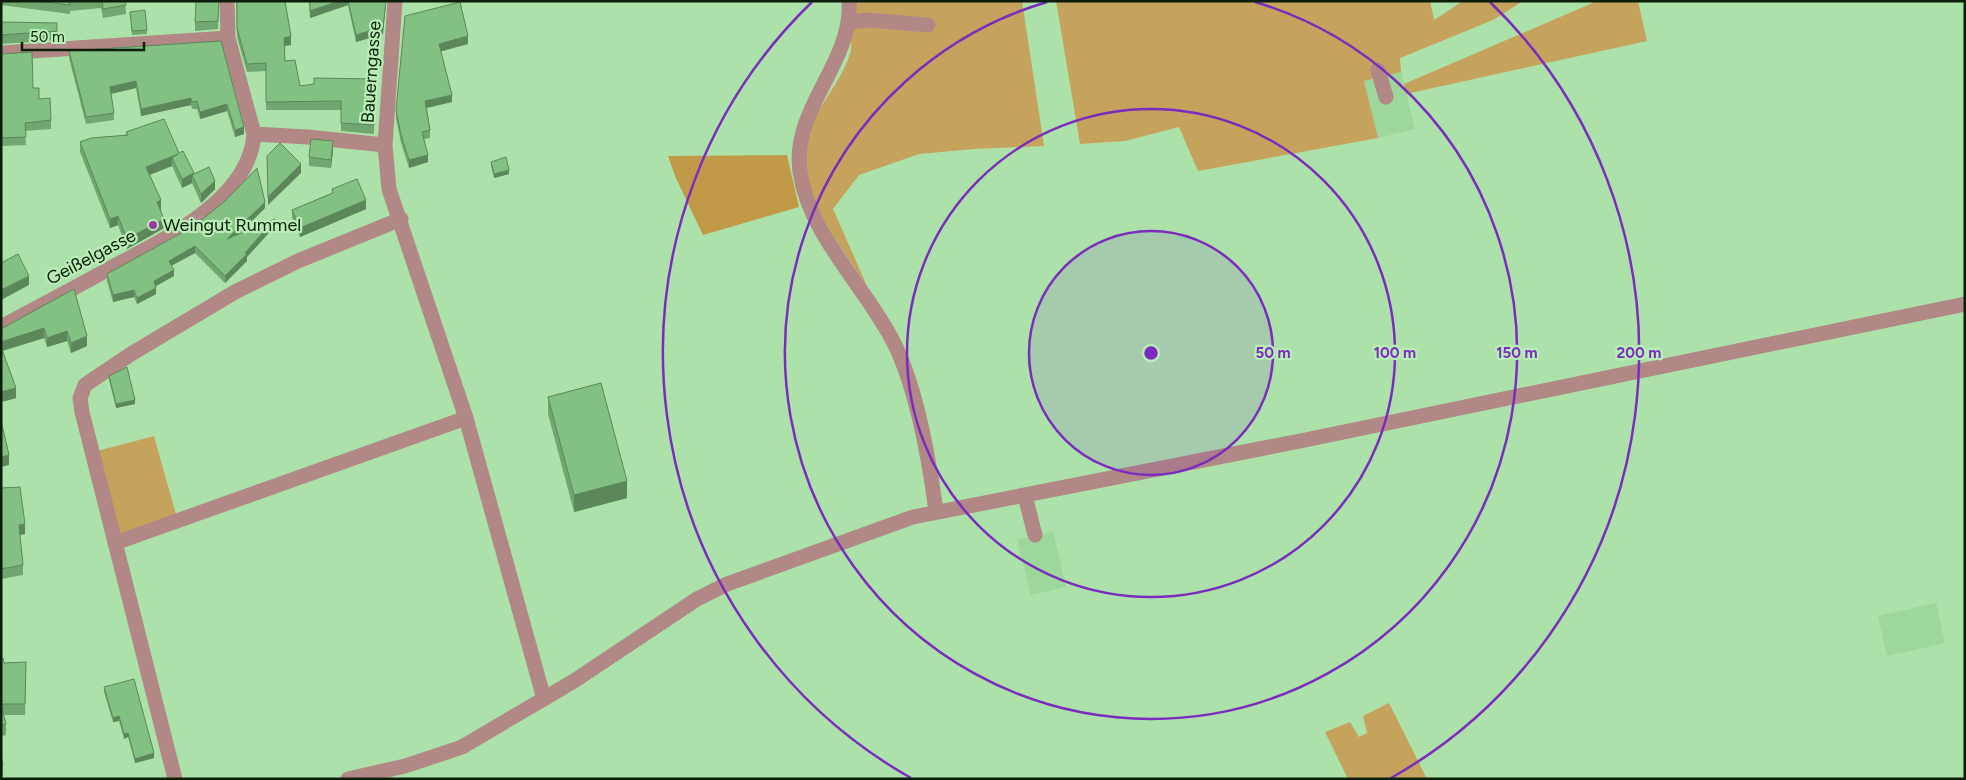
<svg xmlns="http://www.w3.org/2000/svg" width="1966" height="780" font-family="Figtree,sans-serif">
	<style>
		.built { fill: #9dd79b }
		.green { fill: #c5a35c }
		.forest { fill: #c19a47 }
		.lines { fill: none; stroke-linecap: round; stroke-linejoin: round }
		.minor { stroke: #b18885; stroke-width: 15 }
		.wall { fill: #70a66f }
		.shaded-wall { fill: #5b875a }
		.building { fill: #82c181; stroke: #5b875a }
		.ring { fill: none; stroke: #7b2cbf; stroke-width: 2.5 }
		.poi-dot { fill: #9939a2; stroke: #b9eeb7; stroke-width: 2 }
		.labels { text-anchor: middle; stroke-width: 4.5; stroke-linejoin: round; paint-order: stroke }
		.street-label { font-size: 18px; fill: #0a1e0a; stroke: #b9eeb7 }
		.poi-label { font-size: 18px; fill: #0a1e0a; stroke: #b9eeb7; text-anchor: start }
		.centre { fill: #7b2cbf; stroke: #b9eeb7; stroke-width: 2.5 }
		.ring-label { font-size: 15px; text-anchor: middle; font-weight: bold; fill: #7b2cbf; stroke: #b9eeb7; stroke-width: 4.5; stroke-linejoin: round; paint-order: stroke }
	</style>
	<rect width="100%" height="100%" fill="#ace1aa"/>
	<path class="built" d="M1401 72 1415 129 1378 138 1364 81Z
		M1053 531 1066 587 1031 595 1017 540Z
		M1936 603 1945 643 1887 656 1878 616Z"/>
	<path class="green" d="M849 1H1022L1044 146 974 149 919 154 859 175 833 209 867 286C840 245 789 183 809 131 819 104 841 82 850 54 853 46 849 13 849 1Z
		M1056 1H1430L1434 20 1463 1H1523L1493 20 1400 58 1401 72 1364 81 1378 138 1198 171 1179 127 1125 141 1080 144Z
		M1597 1H1638L1647 41 1406 94 1404 84Z
		M154 436 177 518 120 536 97 451Z
		M1389 703 1427 779H1348L1325 732 1350 722 1359 737 1367 733 1363 716Z"/>
	<path class="forest" d="M787 155 799 207 703 235 675 176 668 156Z"/>
	<g class="lines">
		<path class="minor" d="M395 1 385 145 389 189 466 418 544 699
			M849 1C853 64 791 108 800 172 809 235 866 287 894 343 917 389 929 459 936 511
			M849 22 868 20 928 25
			M1 53 228 38
			M1378 70 1386 97
			M254 134 308 137 385 145
			M1 327C36 308 71 290 105 271 158 242 249 203 254 134L228 38 227 1
			M1025 496 1035 535
			M115 543 466 418
			M175 779 82 412 80 398 85 385 131 354 235 292 298 261 401 219
			M348 779 405 766 462 747 574 681 697 599 727 584 913 517 1305 440 1965 304"/>
	</g>
	<path class="wall" d="M1 1H125L126 14 103 18 101 8 70 11V14L1 5Z
		M219 1 218 29 195 31V22Z
		M236 1 291 45 284 46 285 61 300 86 375 79 374 134 341 131V110H266V71L247 72 237 37Z
		M309 1H386L383 34 356 42 348 5 310 18Z
		M130 12 147 30V34L132 35Z
		M405 16 468 44 440 51 452 102 427 108 430 130V138L424 139 428 162 409 168 401 143 396 118Z
		M1 22 57 23V40L1 44Z
		M221 41 244 134 235 137 227 111 200 119 197 109H192L191 105 141 116 136 88 111 94 114 113V120L86 124 69 58V51Z
		M1 54 33 88 51 120V129L25 131 26 145 1 146Z
		M126 132 179 153 194 174 215 189 201 203 192 183 182 188 172 166 150 175 161 210H160L164 228 127 249 118 225 110 228 80 152V142L126 135Z
		M333 150 331 168 309 166V157Z
		M491 162 509 174 494 178 491 166Z
		M332 189 366 209 300 237 292 218V210L332 193Z
		M265 208 238 234 275 226 247 257V261L225 283 195 253 171 266 174 276 156 286V294L137 304 134 297 113 302 107 281V274Z
		M74 289 87 346 71 353 67 341 47 347 44 338 3 351 16 398 1 402V329Z
		M109 376 135 404 116 408 109 380Z
		M548 397 627 498 574 512 548 414Z
		M1 488 25 534 20 535 23 565V575L1 579Z
		M1 658 4 663 26 662 25 715H4L6 724V735L1 736Z
		M104 687 154 758 135 763 128 737 124 739 119 721 113 722 104 692Z
		M1 756 3 764V776H1Z"/>
	<path class="shaded-wall" d="M339 1H348V5L310 18V11Z
		M386 1 383 34 356 42V35Z
		M291 36V45L284 46V38Z
		M468 36V44L439 52V44Z
		M136 81V88L110 94V87Z
		M452 95V102L425 108V101Z
		M191 98V105L141 116V109Z
		M227 104V111L200 119V112Z
		M244 127V134L235 137V130Z
		M333 141V150L331 168V160Z
		M178 154 172 158V166L146 176V167Z
		M428 155V162L409 168V160Z
		M301 164V173L268 205V197Z
		M509 170V174L494 178V174Z
		M194 173V178L192 175V183L182 188V179Z
		M215 181V189L201 203V194Z
		M161 200V210L157 211V202Z
		M366 200V209L300 237V228Z
		M265 202V208L227 246V239Z
		M118 216V225L110 228V219Z
		M164 219V228L127 249V239Z
		M275 219V226L247 257V261L225 283V276L245 253Z
		M195 246V253L169 267V261Z
		M174 270V276L154 287V281Z
		M29 276V285L1 300V290Z
		M156 288V294L137 304V298Z
		M134 290V297L113 302V295Z
		M44 328V338L1 351V342Z
		M67 331V341L47 347V338Z
		M87 336V346L71 353V343Z
		M16 388V398L1 402V392Z
		M135 400V404L116 408V404Z
		M9 455V465L1 467V457Z
		M627 481V498L574 512V495Z
		M25 524V534L19 535V525Z
		M119 716V721L113 722V718Z
		M128 733V737L124 739V734Z
		M154 753V758L135 763V759Z"/>
	<path class="building" d="M38 1H80L69 2 70 5Z
		M102 1H125L126 5 103 9Z
		M196 1H219L218 21 195 22Z
		M237 1H285L291 36 284 38 285 61 295 60 300 86 314 84V78L375 79 374 125 341 123V101L266 102V63L247 64 237 28Z
		M310 1H339L310 11Z
		M348 1H386L383 27 356 35Z
		M460 2 468 36 439 44 452 95 425 101 430 130 422 132 428 155 409 160 401 135 396 110 405 16Z
		M145 10 147 30 132 31 130 12Z
		M1 22 57 23V31L1 35Z
		M221 41 244 127 235 130 227 104 200 112 197 101 192 102 191 98 141 109 136 81 110 87 114 113 86 117 69 51Z
		M32 52 33 88H39V99L50 98 51 120 25 123 26 137 1 138V54Z
		M164 119 179 153 183 151 194 173 182 179 172 158 178 154 146 167 161 200 157 202 164 219 127 239 118 216 110 219 80 142 91 138 128 135 126 132Z
		M311 139 333 141 331 160 309 157Z
		M280 143 301 164 268 197 267 156Z
		M506 157 509 170 494 174 491 162Z
		M209 167 215 181 201 194 192 175Z
		M257 168 265 202 227 239 275 219 245 253 247 254 225 276 195 246 169 261 174 270 154 281 156 288 137 298 134 290 113 295 107 274 194 226 225 201Z
		M357 179 366 200 300 228 292 210 333 193 332 189Z
		M18 254 29 276 1 290V263Z
		M74 289 87 336 71 343 67 331 47 338 44 328 1 342V329Z
		M1 347 16 388 1 392Z
		M127 367 135 400 116 404 109 376Z
		M601 383 627 481 574 495 548 397Z
		M1 421 9 455 1 457Z
		M20 487 25 524 19 525 23 565 1 569V488Z
		M1 658H3L4 663 26 662 25 704H1Z
		M134 679 154 753 135 759 128 733 124 734 119 716 113 718 104 687Z
		M1 705 6 724 1 725Z
		M1 756 3 764 1 765Z"/>
	<circle cx="1151" cy="353" r="122" fill="#7b2cbf" fill-opacity=".12"/>
	<g class="ring">
		<circle cx="1151" cy="353" r="122"/>
		<circle cx="1151" cy="353" r="244"/>
		<path d="M1255 2A366 366 0 1 1 1047 2"/>
		<path d="M911 778A488 488 0 0 1 812 2M1490 2A488 488 0 0 1 1391 778"/>
	</g>
	<circle class="poi-dot" cx="153" cy="225" r="5"/>
	<g class="labels">
		<g class="street-label">
			<text transform="translate(371 72) rotate(-86)" y="6">Bauerngasse</text>
			<text transform="translate(91 257) rotate(-28)" y="6">Geißelgasse</text>
		</g>
		<g class="poi-label">
			<text x="163" y="231">Weingut Rummel</text>
		</g>
	</g>
	<circle cx="1151" cy="353" r="8" class="centre"/>
	<g class="ring-label">
		<text x="1273" y="358">50 m</text>
		<text x="1395" y="358">100 m</text>
		<text x="1517" y="358">150 m</text>
		<text x="1639" y="358">200 m</text>
	</g>
	<rect width="1966" height="780" fill="none" stroke="#0a1e0a" stroke-width="5"/>
	<path d="M22 42v8h122v-8" fill="none" stroke="#0a1e0a" stroke-width="2.5"/>
	<text x="30" y="42" font-size="15" fill="#0a1e0a" stroke="#b9eeb7" stroke-width="4" paint-order="stroke">50 m</text>
</svg>
